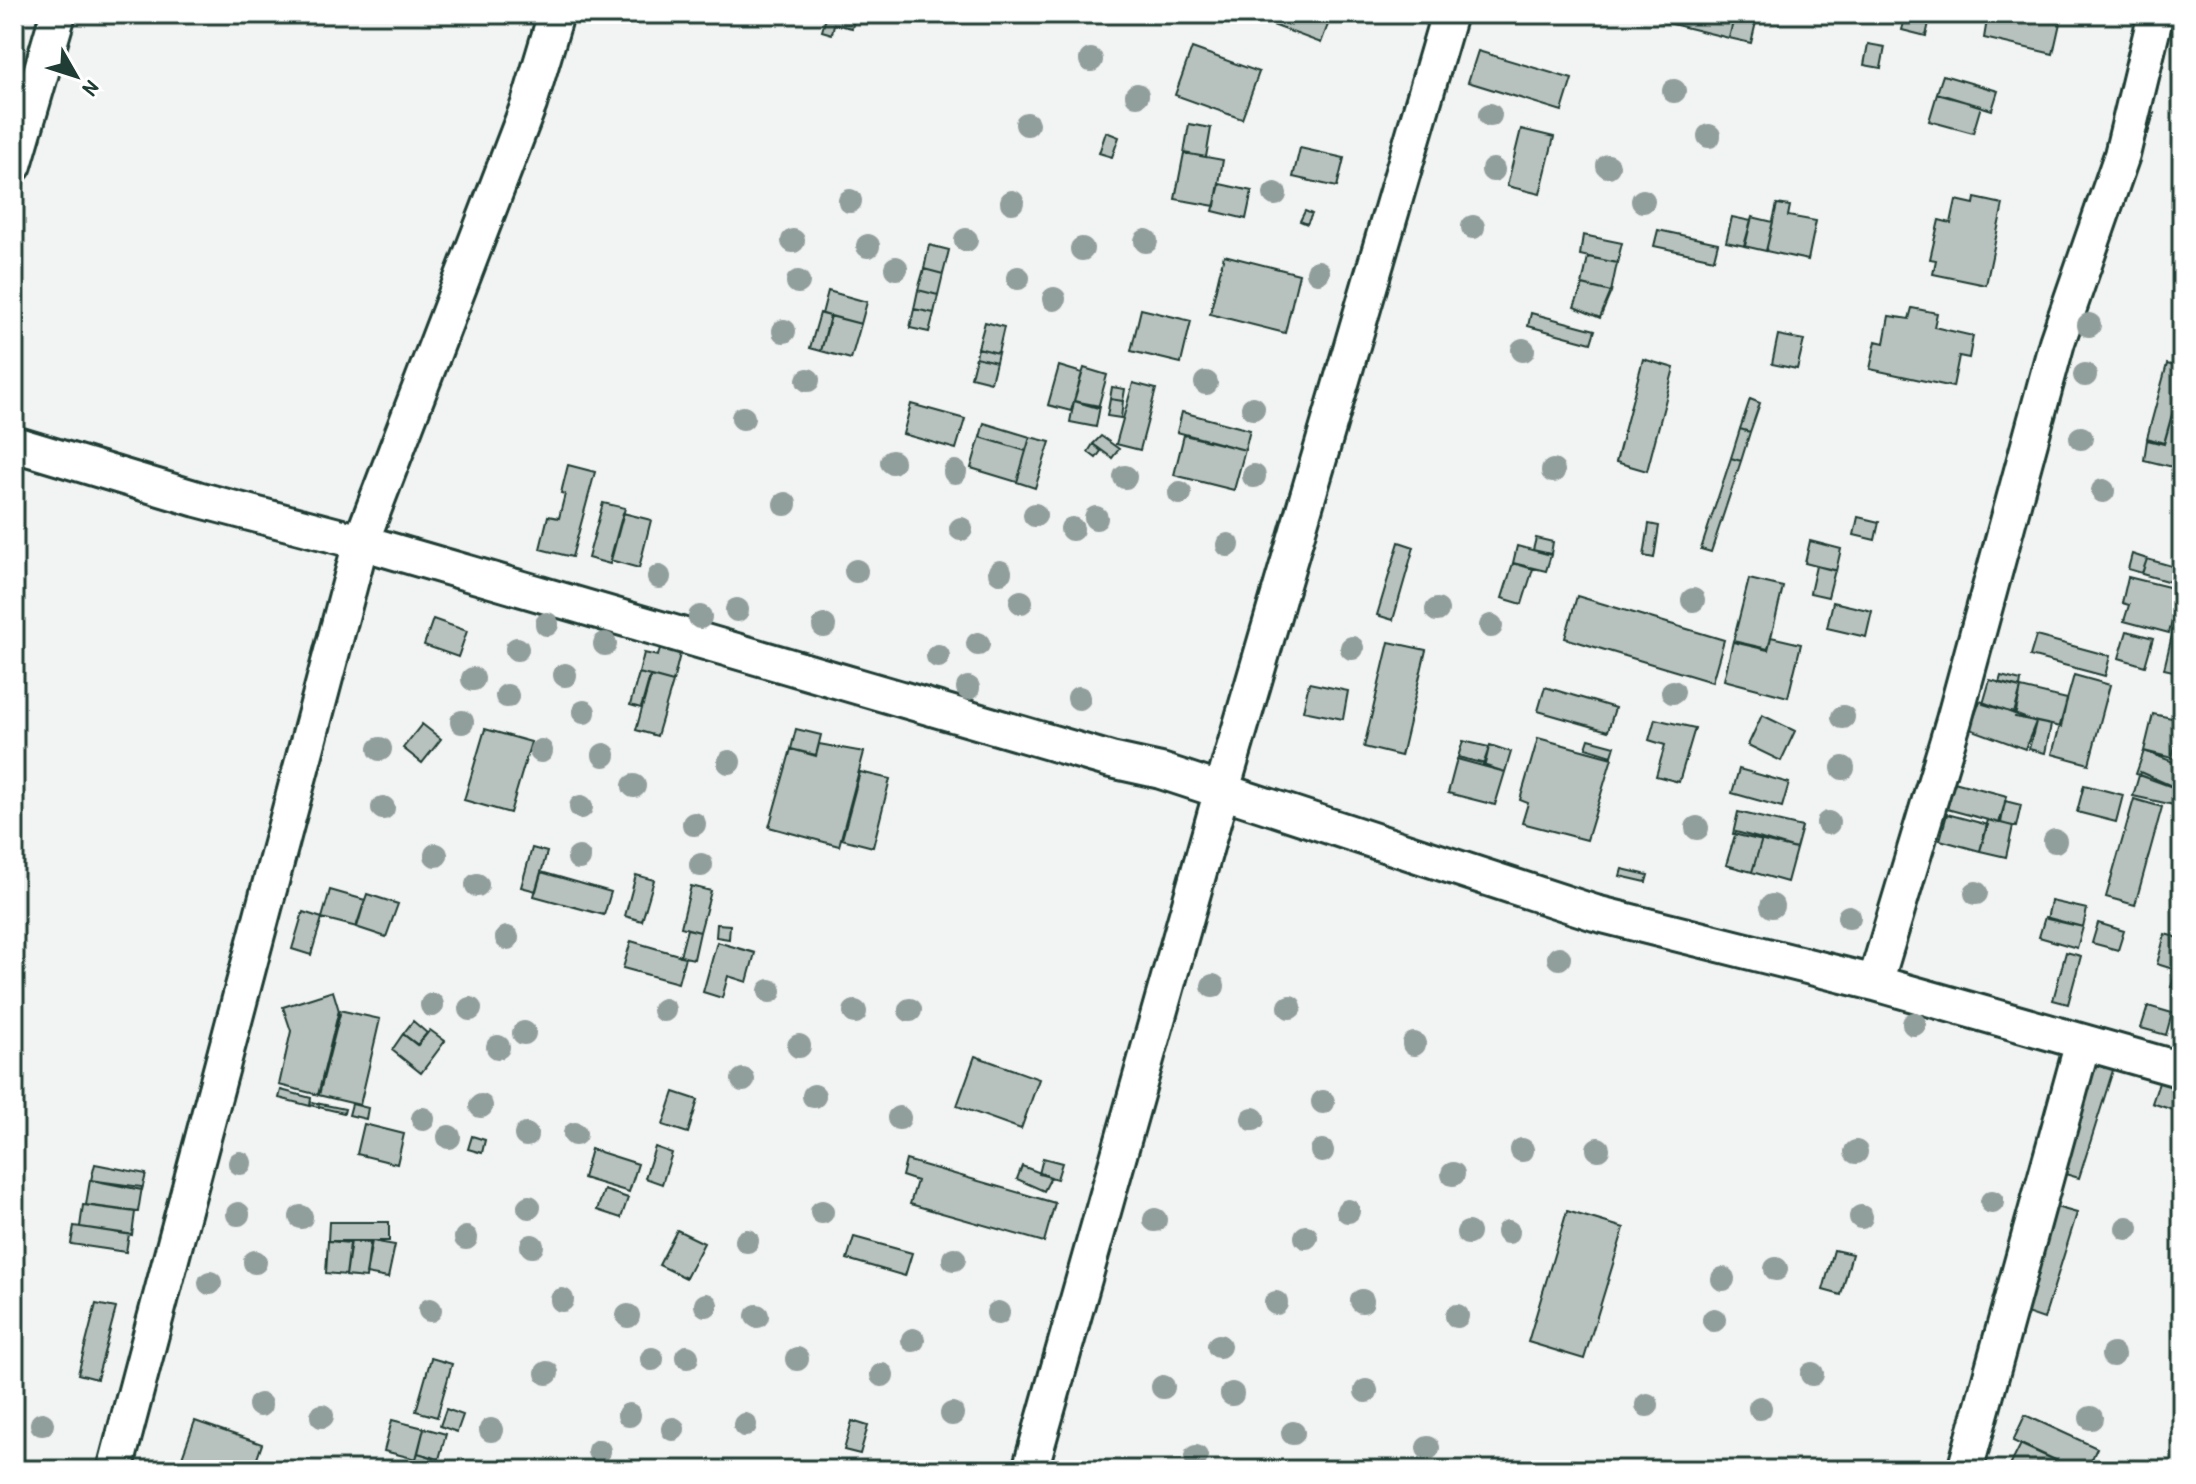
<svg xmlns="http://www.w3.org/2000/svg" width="2196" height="1484" font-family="'Patrick Hand',sans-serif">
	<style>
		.building { fill: #b7c1bd; stroke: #1f3d34; stroke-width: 2 }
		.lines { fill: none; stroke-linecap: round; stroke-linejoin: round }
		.street-casing { stroke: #1f3d34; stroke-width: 40 }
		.street { stroke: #fff; stroke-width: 34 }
		.tree { fill: #919f9c }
	</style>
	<rect width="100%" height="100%" fill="#f2f3f3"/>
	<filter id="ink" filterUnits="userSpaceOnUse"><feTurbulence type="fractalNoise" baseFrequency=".0125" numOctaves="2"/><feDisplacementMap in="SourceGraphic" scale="16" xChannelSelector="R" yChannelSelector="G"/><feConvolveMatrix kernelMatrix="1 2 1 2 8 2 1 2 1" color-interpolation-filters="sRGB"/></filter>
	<g filter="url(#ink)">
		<path class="building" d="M827 14H856L852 28 834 24 832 34 822 31Z
			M1274 14H1332L1321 43 1270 24Z
			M1662 14H1735L1729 38 1660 21Z
			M1735 14H1758L1751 43 1729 38Z
			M1906 14H1931L1926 36 1902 30Z
			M1988 14H2062L2053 54 1984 38Z
			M1868 44 1885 47 1881 68 1864 65Z
			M1192 48 1259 72 1242 119 1175 95Z
			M1478 51 1572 79 1562 111 1468 82Z
			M1943 75 1998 91 1992 110 1937 93Z
			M1937 94 1981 106 1973 133 1929 121Z
			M2140 109 2154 113 2148 134 2134 131Z
			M1189 124 1211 128 1206 157 1184 153Z
			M1521 129 1554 137 1540 194 1507 186Z
			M1106 132 1119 137 1112 157 1099 153Z
			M1300 148 1344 158 1337 187 1293 177Z
			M1184 153 1223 160 1215 206 1175 199Z
			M1220 184 1252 191 1246 219 1213 211Z
			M1975 198 2003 204 1986 285 1933 274 1936 260 1930 259 1939 220 1951 223 1956 200 1974 204Z
			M1777 204 1790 206 1788 216 1816 221 1808 260 1766 251Z
			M1305 211 1312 214 1307 224 1300 221Z
			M1732 217 1751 221 1745 246 1726 242Z
			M1752 217 1773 222 1766 251 1744 246Z
			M1658 230 1718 243 1714 259 1654 246Z
			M1583 235 1622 243 1617 263 1580 255Z
			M929 245 949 250 943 274 924 269Z
			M1224 255 1299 274 1285 333 1210 314Z
			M1588 257 1617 263 1611 292 1582 285Z
			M924 269 943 274 938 295 918 290Z
			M1583 285 1611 292 1600 318 1574 307Z
			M918 290 938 295 934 313 914 309Z
			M828 291 867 302 861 324 822 314Z
			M1912 308 1937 313 1934 327 1973 336 1969 358 1959 356 1953 387 1870 369 1876 341 1884 343 1889 316 1909 319Z
			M914 309 934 313 929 332 910 328Z
			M1141 309 1191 321 1181 363 1131 351Z
			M820 313 830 316 821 351 810 348Z
			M1531 313 1595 330 1591 343 1528 326Z
			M831 316 861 324 851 359 821 351Z
			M985 322 1004 327 998 353 978 348Z
			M1778 335 1804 340 1797 369 1772 364Z
			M978 348 998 353 996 362 976 357Z
			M976 357 996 362 991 382 971 377Z
			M1643 359 1674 368 1647 471 1616 462Z
			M2167 364 2182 368V390L2179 389 2164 443 2147 438Z
			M1059 366 1082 373 1071 411 1048 405Z
			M1084 368 1107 375 1098 408 1074 401Z
			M1133 383 1156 389 1140 450 1116 444Z
			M1112 387 1125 389 1123 401 1110 399Z
			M2179 390 2182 391 2181 469 2144 460 2147 440 2164 444Z
			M1110 399 1123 401 1121 418 1107 416Z
			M1750 399 1760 403 1750 432 1740 429Z
			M1074 401 1100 406 1096 427 1070 422Z
			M911 404 965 419 956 449 903 434Z
			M1182 412 1250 430 1245 450 1177 432Z
			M984 423 1030 437 1026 451 980 437Z
			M1740 429 1750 432 1741 461 1731 458Z
			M1184 435 1245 450 1234 490 1174 475Z
			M1101 436 1119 449 1112 458 1093 444Z
			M980 437 1026 451 1017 482 971 468Z
			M1030 437 1050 442 1035 488 1017 482Z
			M1093 444 1101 451 1096 458 1088 452Z
			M1731 458 1741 461 1711 552 1701 549Z
			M568 465 595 472 572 557 540 549 548 516 559 518 565 494 561 493Z
			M603 503 625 508 610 564 588 558Z
			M623 513 651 520 639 568 610 560Z
			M1858 517 1879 522 1875 540 1854 535Z
			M1649 524 1659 526 1654 558 1644 556Z
			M1536 538 1553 542 1551 554 1533 550Z
			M1810 541 1841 549 1836 571 1805 563Z
			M1399 542 1414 547 1393 620 1377 615Z
			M1517 546 1551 555 1546 571 1513 563Z
			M2132 554 2147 559 2142 573 2128 569Z
			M2147 559 2182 569 2181 585 2142 574Z
			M1513 563 1533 569 1522 604 1502 598Z
			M1816 566 1835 570 1828 597 1810 593Z
			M2128 577 2181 590 2169 633 2124 621 2129 605 2122 603Z
			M1749 579 1783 587 1768 650 1733 642Z
			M1577 596 1724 640 1712 682 1565 638Z
			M1833 602 1872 611 1866 637 1827 628Z
			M433 619 467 631 458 657 424 645Z
			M2174 627 2182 629V673L2164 669Z
			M2127 631 2153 638 2145 666 2119 658Z
			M2036 636 2110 656 2105 676 2030 656Z
			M1771 637 1801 644 1788 697 1724 680 1733 641 1768 649Z
			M1389 642 1426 650 1401 756 1364 747Z
			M660 648 680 654 673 682 639 673 644 653 658 656Z
			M639 673 650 676 641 708 630 705Z
			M2074 675 2110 685 2089 764 2052 754Z
			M651 676 673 682 657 736 636 730Z
			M2001 676 2021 681 2020 688 1999 683Z
			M1990 680 2021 688 2014 713 1983 704Z
			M1309 683 1348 691 1343 719 1303 711Z
			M1545 687 1615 708 1608 731 1538 711Z
			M2021 688 2067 699 2061 727 2015 717Z
			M1980 701 2036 722 2025 749 1970 729Z
			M2153 714 2181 720 2172 758 2144 751Z
			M1762 715 1795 731 1781 761 1748 745Z
			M1655 719 1695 728 1679 782 1656 776 1665 745 1649 740Z
			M2036 722 2051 725 2045 753 2029 749Z
			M422 724 441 739 422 763 403 748Z
			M485 729 531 742 510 813 464 800Z
			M796 729 821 735 816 755 791 749Z
			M1538 738 1612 758 1587 840 1522 823 1528 803 1520 800Z
			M1589 739 1615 746 1612 756 1586 748Z
			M1463 741 1489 747 1485 764 1458 757Z
			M819 744 864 752 839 846 769 827 791 749 816 756Z
			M1490 745 1511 752 1505 772 1483 765Z
			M2144 751 2182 765 2175 788 2136 774Z
			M1457 759 1505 772 1495 805 1448 793Z
			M1739 769 1789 783 1782 807 1732 793Z
			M860 772 890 779 873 847 842 839Z
			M2140 772 2181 790 2174 805 2133 796Z
			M1954 782 2007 796 1999 823 1947 809Z
			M2084 785 2123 795 2116 822 2077 812Z
			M2134 799 2162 807 2135 905 2106 897Z
			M2005 801 2021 805 2016 827 2001 823Z
			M1738 812 1802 827 1796 849 1733 834Z
			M1947 814 1988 825 1980 851 1940 840Z
			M1988 820 2013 826 2006 857 1980 851Z
			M1736 832 1762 839 1752 872 1726 865Z
			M1762 839 1796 849 1787 882 1752 872Z
			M532 848 547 852 536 891 521 887Z
			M1622 869 1648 875 1646 882 1620 876Z
			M541 872 611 892 604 915 534 896Z
			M636 875 654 880 642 921 625 916Z
			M691 886 711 891 700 932 681 927Z
			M330 890 365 900 357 927 322 918Z
			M367 894 398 904 386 937 356 927Z
			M2051 901 2087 909 2083 927 2047 919Z
			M303 912 322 918 311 955 292 949Z
			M2045 917 2083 927 2077 948 2039 937Z
			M2098 923 2124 931 2118 950 2092 943Z
			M717 924 730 925 729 939 716 937Z
			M687 929 700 932 694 959 680 956Z
			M2165 934 2182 939 2176 970 2157 964Z
			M631 941 685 957 678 983 623 968Z
			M717 942 755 953 747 982 728 976 722 998 703 992Z
			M2182 950V990L2171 987Z
			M2066 952 2081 956 2068 1004 2053 1000Z
			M333 991 340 1014 319 1095 279 1085 291 1031 283 1007Z
			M2148 1006 2172 1013 2166 1035 2141 1028Z
			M339 1010 380 1019 360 1105 318 1095Z
			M413 1021 427 1033 417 1045 403 1034Z
			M430 1030 445 1041 421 1073 392 1050 403 1034 418 1045Z
			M975 1056 1039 1079 1021 1129 957 1106Z
			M2090 1059 2114 1067 2079 1178 2055 1171Z
			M2161 1077 2182 1084V1113L2152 1103Z
			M281 1090 311 1098 310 1106 279 1098Z
			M674 1092 698 1100 688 1133 663 1125Z
			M311 1102 345 1109 344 1113 310 1105Z
			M352 1104 368 1108 366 1119 349 1115Z
			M364 1124 404 1134 397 1164 357 1154Z
			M472 1136 485 1140 482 1153 468 1149Z
			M655 1147 672 1153 662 1184 645 1178Z
			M591 1149 638 1164 629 1192 583 1178Z
			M1043 1158 1062 1163 1057 1179 1039 1174Z
			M906 1160 1055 1203 1044 1242 910 1204 917 1181 902 1176Z
			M95 1164 146 1174 142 1190 91 1180Z
			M1022 1166 1051 1177 1044 1191 1017 1179Z
			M90 1180 142 1187 138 1212 86 1205Z
			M604 1190 628 1198 621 1218 597 1210Z
			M2045 1204 2077 1213 2044 1319 2012 1308Z
			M83 1205 135 1212 132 1235 80 1227Z
			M1567 1211 1624 1228 1584 1359 1528 1342Z
			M329 1222H389V1241H328Z
			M74 1226 129 1234 126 1252 71 1244Z
			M677 1230 704 1243 686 1278 659 1265Z
			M854 1237 912 1253 905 1276 847 1259Z
			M328 1241 350 1243 346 1275 326 1273Z
			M351 1241 370 1243 366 1278 346 1276Z
			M372 1241 395 1245 388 1278 366 1274Z
			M1834 1250 1852 1254 1841 1295 1823 1290Z
			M96 1304 116 1308 97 1379 78 1374Z
			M431 1358 452 1364 437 1417 416 1411Z
			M446 1409 463 1415 457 1432 440 1426Z
			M2025 1415 2097 1448 2087 1470H2076L2013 1441Z
			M392 1420 424 1428 416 1459 384 1451Z
			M195 1421 262 1444 253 1470H208L181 1460Z
			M852 1421 868 1426 860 1454 844 1450Z
			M424 1428 446 1434 439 1459 418 1453Z
			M2021 1444 2077 1470H2008Z
			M418 1453 434 1458 431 1470H412Z"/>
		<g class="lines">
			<g class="street-casing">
				<path id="street" d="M14 165 58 14
					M14 444 197 499 361 542 1111 760 1161 771 1595 913 1875 983 2182 1070
					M1875 983 1954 720 2057 342 2122 155 2156 14
					M115 1470 361 542 529 104 556 14
					M1030 1470 1222 790 1449 14
					M1965 1470 2083 1042"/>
			</g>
			<use href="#street" class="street"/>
		</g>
		<g class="tree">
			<circle cx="1091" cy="60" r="12"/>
			<circle cx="1674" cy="91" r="12"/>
			<circle cx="1137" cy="95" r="12"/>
			<circle cx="1490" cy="115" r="12"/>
			<circle cx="1027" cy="124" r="12"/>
			<circle cx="1709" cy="136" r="12"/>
			<circle cx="1608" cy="166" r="12"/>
			<circle cx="1493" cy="170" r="12"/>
			<circle cx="1275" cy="194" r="12"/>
			<circle cx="850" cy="201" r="12"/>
			<circle cx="1643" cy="201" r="12"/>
			<circle cx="1012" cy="202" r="12"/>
			<circle cx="1473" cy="227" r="12"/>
			<circle cx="966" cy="240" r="12"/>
			<circle cx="793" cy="241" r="12"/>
			<circle cx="1146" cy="241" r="12"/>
			<circle cx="868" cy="246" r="12"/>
			<circle cx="1082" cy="249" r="12"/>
			<circle cx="896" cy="268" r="12"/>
			<circle cx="1318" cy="272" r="12"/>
			<circle cx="1018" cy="278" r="12"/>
			<circle cx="798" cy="282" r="12"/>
			<circle cx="1054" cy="299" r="12"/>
			<circle cx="2089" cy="325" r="12"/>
			<circle cx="784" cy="331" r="12"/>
			<circle cx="1523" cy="350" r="12"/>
			<circle cx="2085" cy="375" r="12"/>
			<circle cx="808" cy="380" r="12"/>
			<circle cx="1206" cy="383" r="12"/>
			<circle cx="1253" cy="408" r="12"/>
			<circle cx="743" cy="418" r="12"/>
			<circle cx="2081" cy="438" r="12"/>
			<circle cx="892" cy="462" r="12"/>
			<circle cx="1553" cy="471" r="12"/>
			<circle cx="955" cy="472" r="12"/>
			<circle cx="1254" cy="476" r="12"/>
			<circle cx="1125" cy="477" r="12"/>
			<circle cx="2103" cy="491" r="12"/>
			<circle cx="1180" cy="493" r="12"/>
			<circle cx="785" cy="504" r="12"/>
			<circle cx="1035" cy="515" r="12"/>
			<circle cx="1096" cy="518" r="12"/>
			<circle cx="961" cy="529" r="12"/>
			<circle cx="1072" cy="529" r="12"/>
			<circle cx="1228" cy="545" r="12"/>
			<circle cx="856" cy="571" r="12"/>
			<circle cx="1000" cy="572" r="12"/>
			<circle cx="659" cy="577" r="12"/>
			<circle cx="1693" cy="600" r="12"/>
			<circle cx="1021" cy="602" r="12"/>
			<circle cx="737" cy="610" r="12"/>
			<circle cx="1437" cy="610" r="12"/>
			<circle cx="700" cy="617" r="12"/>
			<circle cx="547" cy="624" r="12"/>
			<circle cx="824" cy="626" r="12"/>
			<circle cx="1491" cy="626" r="12"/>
			<circle cx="605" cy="644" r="12"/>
			<circle cx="978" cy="644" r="12"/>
			<circle cx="1352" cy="648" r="12"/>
			<circle cx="517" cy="649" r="12"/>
			<circle cx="938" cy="656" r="12"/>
			<circle cx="565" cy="675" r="12"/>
			<circle cx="473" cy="679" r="12"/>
			<circle cx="968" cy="688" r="12"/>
			<circle cx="1673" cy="692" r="12"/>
			<circle cx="507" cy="696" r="12"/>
			<circle cx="1079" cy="698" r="12"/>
			<circle cx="584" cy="712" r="12"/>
			<circle cx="1843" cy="717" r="12"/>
			<circle cx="462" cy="722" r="12"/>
			<circle cx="380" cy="749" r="12"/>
			<circle cx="541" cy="751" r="12"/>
			<circle cx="604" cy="755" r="12"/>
			<circle cx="729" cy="762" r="12"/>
			<circle cx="1843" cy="768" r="12"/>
			<circle cx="634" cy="786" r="12"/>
			<circle cx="581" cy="807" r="12"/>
			<circle cx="383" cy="808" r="12"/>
			<circle cx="1828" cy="823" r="12"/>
			<circle cx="694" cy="824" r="12"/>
			<circle cx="1697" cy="828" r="12"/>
			<circle cx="2055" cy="841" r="12"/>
			<circle cx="436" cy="855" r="12"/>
			<circle cx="579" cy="858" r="12"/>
			<circle cx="701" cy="865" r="12"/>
			<circle cx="477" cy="885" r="12"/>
			<circle cx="1976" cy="893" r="12"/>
			<circle cx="1772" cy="906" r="12"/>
			<circle cx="1849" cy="917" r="12"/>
			<circle cx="507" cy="938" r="12"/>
			<circle cx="1559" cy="958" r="12"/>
			<circle cx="1213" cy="986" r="12"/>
			<circle cx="770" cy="991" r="12"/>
			<circle cx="432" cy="1005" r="12"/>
			<circle cx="1290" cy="1007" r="12"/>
			<circle cx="470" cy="1009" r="12"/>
			<circle cx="664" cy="1010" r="12"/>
			<circle cx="910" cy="1010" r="12"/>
			<circle cx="855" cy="1012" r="12"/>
			<circle cx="1914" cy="1024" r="12"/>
			<circle cx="524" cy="1033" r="12"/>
			<circle cx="1414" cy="1044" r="12"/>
			<circle cx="799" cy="1046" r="12"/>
			<circle cx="498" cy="1047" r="12"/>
			<circle cx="743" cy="1080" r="12"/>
			<circle cx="814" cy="1096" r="12"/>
			<circle cx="1323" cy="1102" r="12"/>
			<circle cx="481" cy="1106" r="12"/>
			<circle cx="899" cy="1118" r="12"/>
			<circle cx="423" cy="1119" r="12"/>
			<circle cx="1253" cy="1119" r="12"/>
			<circle cx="575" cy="1134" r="12"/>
			<circle cx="526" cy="1135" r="12"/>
			<circle cx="449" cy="1137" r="12"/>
			<circle cx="1598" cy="1149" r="12"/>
			<circle cx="1522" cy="1150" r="12"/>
			<circle cx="1322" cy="1151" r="12"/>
			<circle cx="1856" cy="1152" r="12"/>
			<circle cx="240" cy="1163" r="12"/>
			<circle cx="1453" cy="1174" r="12"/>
			<circle cx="1992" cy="1202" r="12"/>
			<circle cx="529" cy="1207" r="12"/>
			<circle cx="1348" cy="1211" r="12"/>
			<circle cx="822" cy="1212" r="12"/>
			<circle cx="238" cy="1214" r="12"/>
			<circle cx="301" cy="1217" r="12"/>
			<circle cx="1861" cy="1217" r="12"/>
			<circle cx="1155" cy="1220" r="12"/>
			<circle cx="2127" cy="1228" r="12"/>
			<circle cx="1508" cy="1232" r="12"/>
			<circle cx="1468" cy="1233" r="12"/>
			<circle cx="1306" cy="1237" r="12"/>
			<circle cx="466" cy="1238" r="12"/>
			<circle cx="747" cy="1241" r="12"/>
			<circle cx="532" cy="1246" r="12"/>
			<circle cx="954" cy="1259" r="12"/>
			<circle cx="255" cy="1262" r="12"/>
			<circle cx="1776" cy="1269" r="12"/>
			<circle cx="1723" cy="1279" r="12"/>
			<circle cx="210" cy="1283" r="12"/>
			<circle cx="562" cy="1300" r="12"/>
			<circle cx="1362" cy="1301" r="12"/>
			<circle cx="1276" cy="1303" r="12"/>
			<circle cx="706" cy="1305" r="12"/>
			<circle cx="430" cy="1310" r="12"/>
			<circle cx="998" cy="1313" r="12"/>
			<circle cx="628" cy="1316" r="12"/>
			<circle cx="757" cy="1316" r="12"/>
			<circle cx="1457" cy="1316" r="12"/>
			<circle cx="1714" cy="1320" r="12"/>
			<circle cx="913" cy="1340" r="12"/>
			<circle cx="1219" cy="1346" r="12"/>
			<circle cx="2113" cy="1355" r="12"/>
			<circle cx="687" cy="1357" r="12"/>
			<circle cx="652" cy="1359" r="12"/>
			<circle cx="797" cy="1359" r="12"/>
			<circle cx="547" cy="1373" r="12"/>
			<circle cx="1812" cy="1374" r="12"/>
			<circle cx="882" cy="1375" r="12"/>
			<circle cx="1163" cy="1387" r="12"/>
			<circle cx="1366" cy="1391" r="12"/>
			<circle cx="1232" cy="1394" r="12"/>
			<circle cx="260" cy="1405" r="12"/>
			<circle cx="1647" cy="1405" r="12"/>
			<circle cx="1760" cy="1408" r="12"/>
			<circle cx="952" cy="1414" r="12"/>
			<circle cx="629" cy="1415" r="12"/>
			<circle cx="322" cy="1416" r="12"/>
			<circle cx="2091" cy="1418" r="12"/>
			<circle cx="42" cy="1424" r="12"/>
			<circle cx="745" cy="1425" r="12"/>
			<circle cx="673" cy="1429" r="12"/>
			<circle cx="491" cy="1430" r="12"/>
			<circle cx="1293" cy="1433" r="12"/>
			<circle cx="1428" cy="1448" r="12"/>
			<circle cx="599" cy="1451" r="12"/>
			<circle cx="1196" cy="1457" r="12"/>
		</g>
	</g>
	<rect width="2196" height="1484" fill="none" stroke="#fff" stroke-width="48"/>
	<rect x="24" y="24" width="2148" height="1436" fill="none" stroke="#1f3d34" stroke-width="3" filter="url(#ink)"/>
	<g transform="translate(76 76) rotate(129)" stroke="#ffffff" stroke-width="6" paint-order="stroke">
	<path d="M0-6L14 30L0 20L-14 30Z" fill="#1f3d34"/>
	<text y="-12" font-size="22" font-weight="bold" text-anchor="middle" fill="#1f3d34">N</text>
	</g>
</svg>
